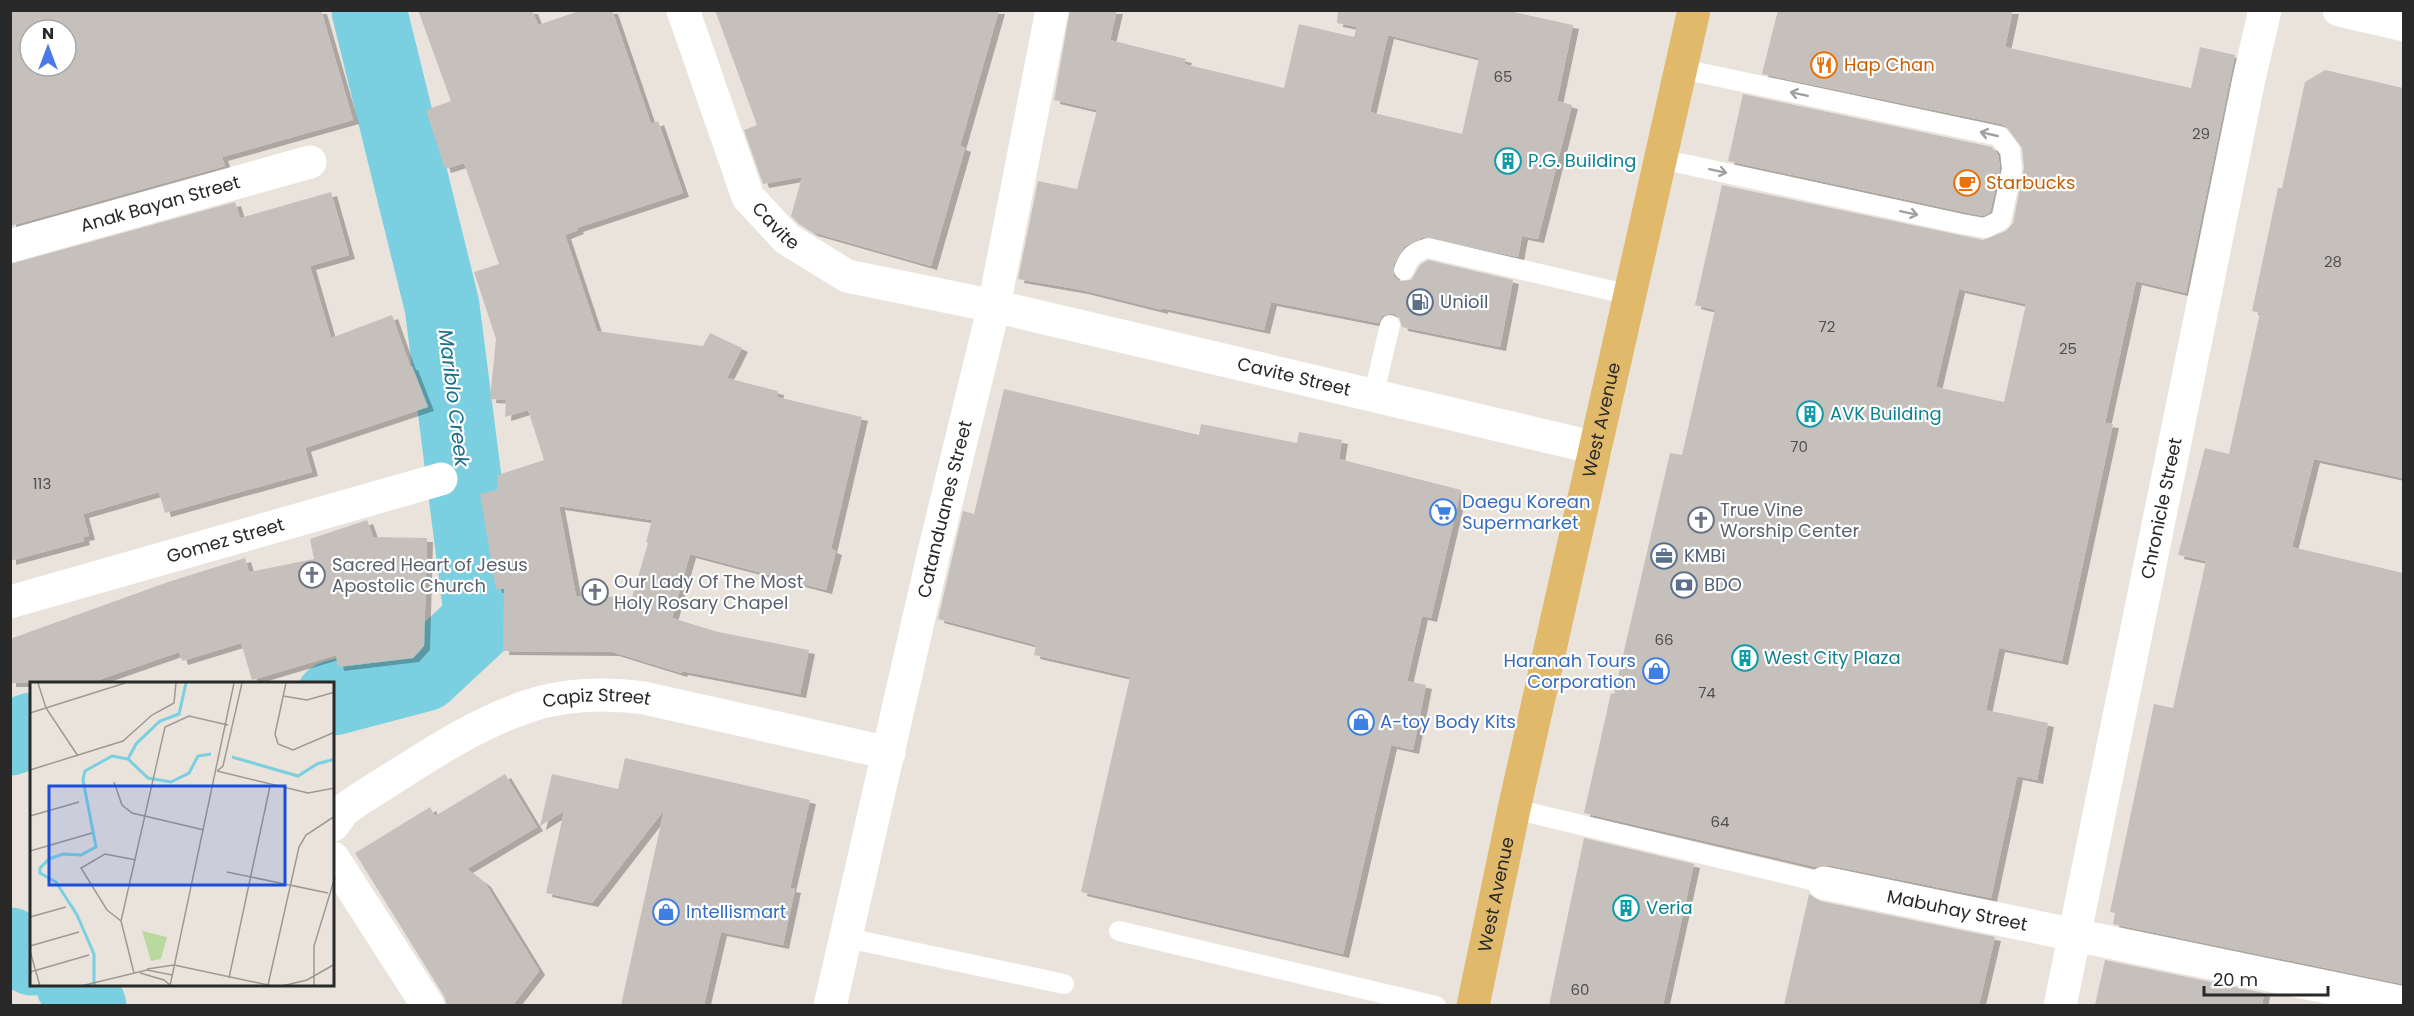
<svg xmlns="http://www.w3.org/2000/svg" width="2414" height="1016" font-family="Poppins,sans-serif">
	<style>
		.lines { fill: none; stroke-linecap: round; stroke-linejoin: round }
		.river { stroke: #7ad0e1; stroke-width: 75 }
		.building { fill: #c5c0bc; fill-rule: evenodd; filter: url(#shadow) }
		.service { stroke: #fff; stroke-width: 20 }
		.minor { stroke: #fff; stroke-width: 33 }
		.tertiary { stroke: #fff; stroke-width: 33 }
		.primary { stroke: #e1b96a; stroke-width: 33 }
		.oneway { stroke: #9f9f9f }
		.labels { text-anchor: middle; stroke-width: 4.5; stroke-linejoin: round; paint-order: stroke }
		.number-label { font-size: 15px; fill: #504f4e }
		.food-label { font-size: 18px; fill: #c56008; stroke: #fff; text-anchor: start }
		.culture-label { font-size: 18px; fill: #0d838f; stroke: #fff; text-anchor: start }
		.street-label { font-size: 18px; fill: #292929; stroke: #fff }
		.service-label { font-size: 18px; fill: #4e5e75; stroke: #fff; text-anchor: start }
		.shop-label { font-size: 18px; fill: #366cbe; stroke: #fff; text-anchor: start }
		.worship-label { font-size: 18px; fill: #5b616d; stroke: #fff; text-anchor: start }
		.water-label { font-size: 20px; font-style: italic; fill: #1c6f8a; stroke: #fff }
		.inset-river { fill: none; stroke: #7ad0e1; stroke-width: 3 }
		.inset-road { fill: none; stroke: #9d9994; stroke-width: 1.5 }
		.view { fill: #1d4ed8; fill-opacity: 0.15; stroke: #1d4ed8; stroke-width: 3 }
		.inset-edge { fill: none; stroke: #292929; stroke-width: 3 }
	</style>
	<defs>
		<filter id="shadow"><feDropShadow dx="6" dy="4" stdDeviation="0" flood-color="#0004"/></filter>
	</defs>
	<rect width="100%" height="100%" fill="#eae3dc"/>
	<g class="lines">
		<path class="river" d="M333 698 424 674 482 620 442 306 369 10
			M10 738 32 730
			M10 945 32 958
			M73 984 89 1006"/>
	</g>
	<path class="building" d="M10 10H321L353 120 222 157 225 166 10 226ZM30 30H66V66H30Z
		M418 10H532L538 25 582 10H612L651 124 658 121 683 193 577 228 578 230 565 235 597 331 703 346 710 333 742 348 727 378 778 391 777 397 862 417 831 549 836 551 826 590 690 554 672 618 718 632 809 650 800 694 682 671 681 673 613 652 503 651 504 589H496L480 494 497 490 498 475 544 460 528 410 505 417 506 400 490 399 496 339 474 272 499 264 464 163 445 169 426 110 451 101ZM559 506 652 520 646 542 648 543 632 597 576 596Z
		M715 10H999L960 146 965 148 931 266 812 232 799 224 791 216 802 177 763 184 744 130 757 125Z
		M1070 10H1117L1110 40 1186 59 1184 64 1284 88 1299 24 1354 37 1357 27 1337 23 1338 10H1504L1573 25 1557 101 1572 105 1538 239 1522 236 1518 257 1424 237 1404 247 1393 266 1394 277 1400 281 1411 280 1420 265 1428 260 1513 280 1500 347 1402 327 1399 317 1392 313 1382 316 1378 323 1271 302 1264 330 1162 308V310L1082 290 1018 279 1038 181 1077 189 1097 110 1054 100ZM1388 35 1479 58 1462 134 1370 112Z
		M1778 10H2013L2005 47 2191 88 2200 47 2235 55 2186 293 2136 281 2105 423 2113 424 2062 661 1999 648 1986 710 2048 723 2037 780 2017 776 1991 898 1828 865 1816 867 1584 813 1611 693 1614 694 1670 453 1682 455 1715 310 1695 305 1722 185 1983 240 2006 231 2013 223 2024 168 2022 148 2008 129 2001 124 1762 74ZM1959 289 2026 304 2004 402 1936 387Z
		M2325 70 2403 88V478L2314 459 2292 547 2403 573V984L2113 924 2115 913 2110 912 2154 704 2173 708 2206 561 2178 555 2205 448 2229 454 2260 313 2252 311 2278 188H2282L2305 82Z
		M1743 94 1992 147 1998 155 2000 168 1990 212 1983 216 1964 212 1728 161Z
		M331 192 349 255 310 266 331 338 392 315 410 366H412L428 407 305 448 312 472 165 513 159 492 83 514 89 536 83 537 84 541 10 561V264L235 202 240 218Z
		M1004 389 1199 435 1201 424 1297 443 1299 432 1342 440 1339 459 1461 490 1431 618 1422 616 1407 681 1426 685 1413 750 1391 745 1343 954 1081 892 1130 677 1034 655 1036 645 938 619 963 511 974 514Z
		M367 520 373 537 427 538 424 646 413 658 338 667 336 655 252 680 241 643 182 661 179 652 90 683H10V639L168 582 245 558 249 572 314 559 310 539Z
		M625 758 810 800 790 888 795 889 783 945 721 932 704 1005H621L664 810 592 903 546 893 564 811 540 826 552 774 618 789Z
		M505 774 537 827 467 869 485 883 539 971 513 1005H447L444 996 355 853 430 807 435 816Z
		M1584 838 1694 864 1663 1005H1549Z
		M1809 894 1820 901 1995 937 1979 1005H1784Z
		M2105 960 2264 993 2262 1005H2095Z"/>
	<g class="lines">
		<path class="service" d="M1661 159 1962 224 1985 228 2001 220 2012 169 2010 150 1999 136 1682 69
			M1404 270C1409 256 1414 252 1428 248L1630 295
			M1373 397 1390 325
			M1514 809 1824 883
			M1119 931 1436 1006
			M847 938 1064 984"/>
		<g class="minor">
			<path id="s1" d="M683 10 748 197 787 239 847 276 994 306 1596 448"/>
			<path id="s2" d="M10 246 310 162"/>
			<path id="s3" d="M10 602 441 479"/>
			<path id="s4" d="M333 825 344 810 358 800C412 767 466 727 526 707 563 694 606 693 644 698L889 753"/>
			<path d="M333 858 428 1006"/>
			<path id="s5" d="M1824 883 2404 1003"/>
			<path id="s6" d="M830 1006 934 552 994 306 1052 10"/>
			<path id="s7" d="M2060 1006 2249 79 2265 10"/>
		</g>
		<path class="tertiary" d="M2339 10 2404 25"/>
		<path class="primary" id="s8" d="M1473 1006 1514 809 1694 10"/>
	</g>
	<defs><path id="oneway-shaft" d="M-6 0H5M1.5-3L5.5 0L1.5 3" fill="none" stroke-width="1.6" stroke-linecap="round" stroke-linejoin="round" transform="scale(1.5)"/></defs>
	<g class="oneway">
		<use href="#oneway-shaft" transform="translate(1799 94) rotate(-168)"/>
		<use href="#oneway-shaft" transform="translate(1989 134) rotate(-167)"/>
		<use href="#oneway-shaft" transform="translate(1718 171) rotate(12)"/>
		<use href="#oneway-shaft" transform="translate(1909 213) rotate(12)"/>
	</g>
	<defs>
		<g id="restaurant-ring" transform="scale(1.35)"><circle r="9.5" fill="#fff" stroke="#e8710a" stroke-width="1.5"/><path d="M-5-6h1v4h1v-4h1v4h1v-4h1v5L-1.5 .5V6h-2V.5L-5-1ZM5-6V6H3V1.5H1.5Q1.5-4 5-6Z" fill="#e8710a"/></g>
		<g id="building-ring" transform="scale(1.35)"><circle r="9.5" fill="#fff" stroke="#0f9aa8" stroke-width="1.5"/><path d="M-4-6H4V6H1V3H-1V6H-4ZM-2.5-4.3h1.7v1.8h-1.7ZM.8-4.3h1.7v1.8H.8ZM-2.5-1h1.7V.8h-1.7ZM.8-1h1.7V.8H.8Z" fill="#0f9aa8"/></g>
		<g id="cafe-ring" transform="scale(1.35)"><circle r="9.5" fill="#fff" stroke="#e8710a" stroke-width="1.5"/><path d="M-5.5-4.5H6V0H3Q3 3.5 0 3.5H-2.5Q-5.5 3.5-5.5 0ZM3-3.2v2h1.7v-2ZM-6 4.5H4V6H-6Z" fill="#e8710a"/></g>
		<g id="fuel-ring" transform="scale(1.35)"><circle r="9.5" fill="#fff" stroke="#5c6f8a" stroke-width="1.5"/><path d="M-5.5-6h7V0h2V4h1.3V-2.5L3-4.5l.8-.8L6-3V5H2.5V1h-1V6h-7ZM-4.2-4.7v3.2H.2V-4.7Z" fill="#5c6f8a"/></g>
		<g id="supermarket-ring" transform="scale(1.35)"><circle r="9.5" fill="#fff" stroke="#3f7fe0" stroke-width="1.5"/><path d="M-6-5.5h2.5l.6 2H6L4.5 2H-2.5L-4.4-4H-6ZM-1.5 3.2a1.3 1.3 0 1 0 .1 0ZM3 3.2a1.3 1.3 0 1 0 .1 0Z" fill="#3f7fe0"/></g>
		<g id="church-ring" transform="scale(1.35)"><circle r="9.5" fill="#fff" stroke="#6b7280" stroke-width="1.5"/><path d="M-1.2-6h2.4v3.5h3.3v2.4h-3.3V6h-2.4V-.1h-3.3v-2.4h3.3Z" fill="#6b7280"/></g>
		<g id="office-ring" transform="scale(1.35)"><circle r="9.5" fill="#fff" stroke="#5c6f8a" stroke-width="1.5"/><path d="M-6-3h4V-5.5h4V-3h4V5H-6ZM-1-4.5V-3h2v-1.5ZM-6 0V1H6V0Z" fill="#5c6f8a"/></g>
		<g id="bank-ring" transform="scale(1.35)"><circle r="9.5" fill="#fff" stroke="#5c6f8a" stroke-width="1.5"/><path d="M-6-4H6V4H-6ZM0-2.3a2.3 2.3 0 1 0 0 4.6a2.3 2.3 0 1 0 0-4.6Z" fill="#5c6f8a"/></g>
		<g id="shop-ring" transform="scale(1.35)"><circle r="9.5" fill="#fff" stroke="#3f7fe0" stroke-width="1.5"/><path d="M-5-2.5h2.3a2.7 3.5 0 0 1 5.4 0H5L5.5 6h-11ZM-1.5-2.5h3a1.5 2.3 0 0 0-3 0Z" fill="#3f7fe0"/></g>
	</defs>
	<g fill-rule="evenodd">
		<use href="#restaurant-ring" x="1824" y="65"/>
		<use href="#building-ring" x="1508" y="161"/>
		<use href="#cafe-ring" x="1967" y="183"/>
		<use href="#fuel-ring" x="1420" y="302"/>
		<use href="#building-ring" x="1810" y="414"/>
		<use href="#supermarket-ring" x="1443" y="512"/>
		<use href="#church-ring" x="1701" y="520"/>
		<use href="#office-ring" x="1664" y="556"/>
		<use href="#church-ring" x="312" y="575"/>
		<use href="#bank-ring" x="1684" y="585"/>
		<use href="#church-ring" x="595" y="592"/>
		<use href="#building-ring" x="1745" y="658"/>
		<use href="#shop-ring" x="1656" y="671"/>
		<use href="#shop-ring" x="1361" y="722"/>
		<use href="#building-ring" x="1626" y="908"/>
		<use href="#shop-ring" x="666" y="912"/>
	</g>
	<g class="labels">
		<g class="number-label">
			<text x="1503" y="82">65</text>
			<text x="2201" y="139">29</text>
			<text x="2333" y="267">28</text>
			<text x="1827" y="332">72</text>
			<text x="2068" y="354">25</text>
			<text x="1799" y="452">70</text>
			<text x="42" y="489">113</text>
			<text x="1664" y="645">66</text>
			<text x="1707" y="698">74</text>
			<text x="1720" y="827">64</text>
			<text x="1580" y="995">60</text>
		</g>
		<g class="food-label">
			<text x="1844" y="71">Hap Chan</text>
			<text x="1986" y="189">Starbucks</text>
		</g>
		<g class="culture-label">
			<text x="1528" y="167">P.G. Building</text>
			<text x="1830" y="420">AVK Building</text>
			<text x="1764" y="664">West City Plaza</text>
			<text x="1646" y="914">Veria</text>
		</g>
		<g class="street-label">
			<text dy="6" stroke="none"><textPath href="#s2" startOffset="156">Anak Bayan Street</textPath></text>
			<text dy="6" stroke="none"><textPath href="#s1" startOffset="238">Cavite</textPath></text>
			<text dy="6" stroke="none"><textPath href="#s1" startOffset="784">Cavite Street</textPath></text>
			<text dy="6" stroke="none"><textPath href="#s8" startOffset="600">West Avenue</textPath></text>
			<text dy="6" stroke="none"><textPath href="#s7" startOffset="508">Chronicle Street</textPath></text>
			<text dy="6" stroke="none"><textPath href="#s6" startOffset="510">Catanduanes Street</textPath></text>
			<text dy="6" stroke="none"><textPath href="#s3" startOffset="224">Gomez Street</textPath></text>
			<text dy="6" stroke="none"><textPath href="#s4" startOffset="300">Capiz Street</textPath></text>
			<text dy="6" stroke="none"><textPath href="#s8" startOffset="114">West Avenue</textPath></text>
			<text dy="6" stroke="none"><textPath href="#s5" startOffset="136">Mabuhay Street</textPath></text>
		</g>
		<g class="service-label">
			<text x="1440" y="308">Unioil</text>
			<text x="1684" y="562">KMBi</text>
			<text x="1704" y="591">BDO</text>
		</g>
		<g class="shop-label">
			<text x="1462" y="508">Daegu Korean<tspan x="1462" dy="21">Supermarket</tspan></text>
			<text x="1636" y="667" text-anchor="end">Haranah Tours<tspan x="1636" dy="21">Corporation</tspan></text>
			<text x="1380" y="728">A-toy Body Kits</text>
			<text x="686" y="918">Intellismart</text>
		</g>
		<g class="worship-label">
			<text x="1720" y="516">True Vine<tspan x="1720" dy="21">Worship Center</tspan></text>
			<text x="332" y="571">Sacred Heart of Jesus<tspan x="332" dy="21">Apostolic Church</tspan></text>
			<text x="614" y="588">Our Lady Of The Most<tspan x="614" dy="21">Holy Rosary Chapel</tspan></text>
		</g>
		<g class="water-label">
			<text transform="translate(454 398) rotate(83)" y="7">Mariblo Creek</text>
		</g>
	</g>
	<g transform="translate(30 682)">
		<rect width="304" height="304" fill="#eae3dc"/>
		<path d="M112 249 137 255 131 277 121 279Z" fill="#b9da9e"/>
		<path class="inset-river" d="M202 75 268 94 287 82 305 77M98 77 118 96 141 100 159 91 168 74 181 72M64 304V272L47 233 26 200 10 191V186L19 177 33 172 51 173 66 165 53 98 55 89 82 74 98 77 106 62 130 39 149 32 156 1"/>
		<path class="inset-road" d="M8 1 16 26 48 74M256 1 245 52 248 62 263 68 305 50M253 14 277 18 305 10M0 31 95 1M0 88 93 59 122 33 144 21 146 1M187 89 278 111 305 106M187 89 193 84 212 1M84 100 92 123 102 131 174 148M0 134 49 120M0 169 62 151M197 190 298 211M0 235 36 225M91 239 77 228 51 186 75 172 106 178M0 264 49 250M0 269 10 304M144 283 243 304M117 287 144 283M0 290 59 273M104 291 91 239 135 45 159 34 198 43M110 291 134 298 140 303M199 296 240 104M238 303 269 165 276 153 305 134M51 304 117 288 142 293M140 304 204 1M252 304 277 298 305 282M284 304V264L305 195"/>
		<path class="view" d="M19 104H255V203H19Z"/>
		<rect width="304" height="304" class="inset-edge"/>
	</g>
	<rect width="2414" height="1016" fill="none" stroke="#292929" stroke-width="24"/>
	<g transform="translate(48 48)"><circle r="28" fill="#ffffff" stroke="#a9a9a9" stroke-width="1.5"/>
	<path d="M0-4.5L10 22L0 15L-10 22Z" fill="#4d79e6"/>
	<text y="-9" font-size="16" font-weight="bold" text-anchor="middle" fill="#292929">N</text>
	</g>
	<path d="M2204 986v9h124v-9" fill="none" stroke="#292929" stroke-width="3"/>
	<text x="2213" y="986" font-size="18" fill="#292929" stroke="#ffffff" stroke-width="4.5" paint-order="stroke">20 m</text>
</svg>
